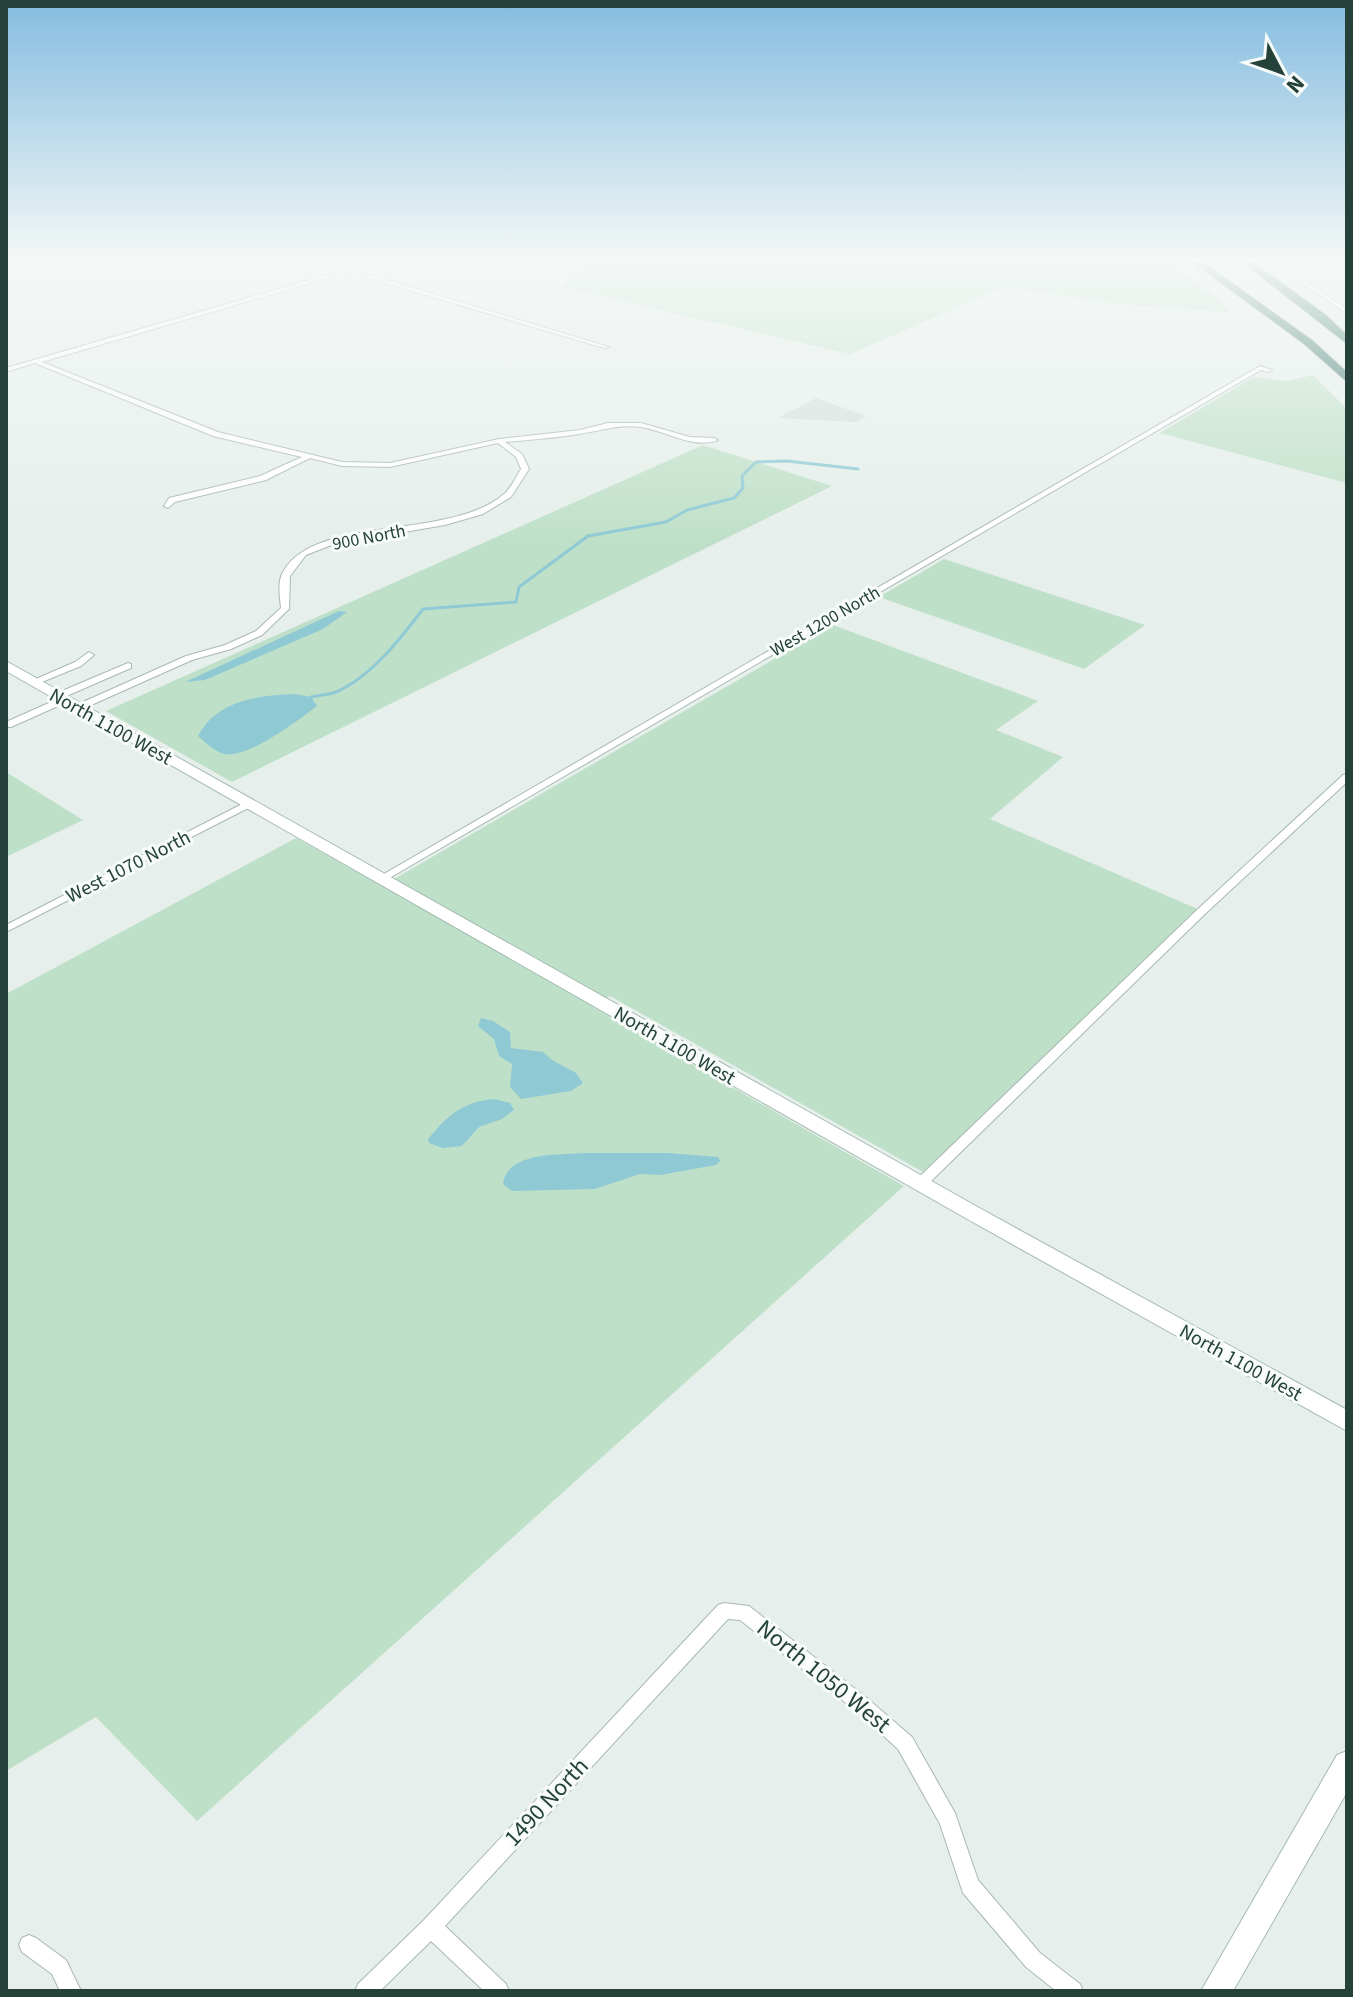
<svg xmlns="http://www.w3.org/2000/svg" width="1353" height="1997" font-family="'Source Sans 3',sans-serif">
	<style>
		.built { fill: #d4dfda }
		.green { fill: #bfe0c8 }
		.water { fill: #8ec9d4 }
		.lines { fill: none; stroke-linecap: round; stroke-linejoin: round }
		.stream { stroke: #8ec9d4; stroke-width: 3 }
		.street-casing { stroke: #a8b8b2; stroke-width: 2 }
		.secondary-casing { stroke: #a4bbb3; stroke-width: 2 }
		.highway-casing { stroke: #c2cac8; stroke-width: 2 }
		.street { fill: #fff; fill-rule: evenodd }
		.secondary { fill: #fff; fill-rule: evenodd }
		.highway { fill: #2f6f62; fill-rule: evenodd }
		.labels { text-anchor: middle; stroke-width: 6; stroke-linejoin: round; paint-order: stroke }
		.far-street-label { font-size: 18px; fill: #24423a; stroke: #f7fbf9 }
		.street-label { font-size: 20px; fill: #24423a; stroke: #f7fbf9 }
		.near-street-label { font-size: 24px; fill: #24423a; stroke: #f7fbf9 }
	</style>
	<rect width="100%" height="100%" fill="#e6efeb"/>
	<path class="built" d="M816 398 866 416 856 422 778 418Z"/>
	<path class="green" d="M596 262H1168L1214 296 1229 312 1117 304 1004 287 850 354 562 287 574 276Z
		M1313 375 1347 409V483L1160 433 1254 377 1288 381Z
		M703 445 832 486 232 782 106 711Z
		M944 559 1145 625 1084 669 879 597Z
		M833 625 1038 701 996 730 1063 757 990 819 1202 911 923 1172 610 996 593 1007 904 1186 197 1821 96 1717 6 1771V994L296 838 382 886Z
		M6 772 83 820 6 857Z"/>
	<path class="water" d="M339 611 347 612 323 629 205 680 185 682Z
		M295 694 311 697 317 706C297 721 249 758 225 754 215 752 206 743 198 736 217 700 259 695 295 694Z
		M481 1018 493 1021 510 1032 511 1048 543 1052 552 1060 576 1073 583 1083 571 1091 521 1099 510 1087 512 1064 499 1056 494 1039 478 1026Z
		M494 1099 510 1103 514 1110 502 1119 479 1127 462 1146 443 1148 429 1143 428 1139C446 1118 460 1102 494 1099Z
		M585 1153H668L718 1157 720 1161 716 1165 660 1175 640 1174 595 1189 512 1191 503 1184C507 1151 561 1155 585 1153Z"/>
	<g class="lines">
		<path class="stream" d="M311 697C319 695 328 695 336 692 371 677 401 638 423 609L516 602 519 587 588 536 666 522 687 510 734 498 743 488 742 476 756 462 787 461 858 469"/>
		<g class="street-casing">
			<path id="street" d="M6 262 21 267 22 268 19 270 6 266Z
				M371 262H379L354 270 609 347 604 348 348 272 42 362 218 432 342 462 390 463 499 439 580 430 608 423H641L690 437 714 438 718 440C693 450 665 430 640 427 619 424 600 431 579 434 555 438 530 440 505 442L522 454 529 469 511 497 483 514 445 525 334 544 306 555 290 576 289 609 262 635 231 649 192 660 80 710H74V706L186 656 225 645 256 631 281 608C280 597 277 582 283 572 315 514 450 541 504 494 511 488 516 477 521 469L516 457 498 443 390 467 342 466 310 458 266 480 175 502 168 508 164 506 169 498 260 476 302 457 213 436 35 363 6 372V368Z
				M1272 262H1278L1347 309V314Z
				M1260 366 1272 370 1269 372 1261 370 386 880 382 881 377 878Z
				M89 652 94 655 81 666 37 684H31L29 682 75 662Z
				M128 663 131 664V668L62 698H67V702L11 727H6V722L60 698H55V694Z
				M1347 774V782L1206 913 925 1187H915L913 1184 915 1181 1198 909 1343 775Z
				M250 800 254 801 255 803 254 805 6 932V925Z
				M724 1603 749 1606 868 1699 912 1737 955 1813 978 1880 1040 1953 1080 1984 1083 1991H1056L1026 1967 963 1893 940 1824 898 1749 856 1711 740 1620 728 1619 445 1926 506 1984 509 1991H484L431 1941 380 1991H355L358 1984 424 1920 718 1605Z
				M29 1935 36 1938 66 1960 81 1991H60L52 1974 22 1952 19 1945 22 1938Z"/>
		</g>
		<g class="secondary-casing">
			<path id="secondary" d="M6 661 983 1210 1347 1410V1431L969 1220 6 671Z
				M1347 1751V1792L1233 1991H1201L1337 1755Z"/>
		</g>
		<g class="highway-casing">
			<path id="highway" d="M1192 262H1203L1312 340 1347 372V382L1304 344Z
				M1242 262H1253L1326 315 1347 335V344Z"/>
		</g>
		<use href="#street" class="street"/>
		<use href="#secondary" class="secondary"/>
		<use href="#highway" class="highway"/>
	</g>
	<linearGradient id="sky" x2="0" y2="1"><stop stop-color="#84bce0"/><stop offset="0.48" stop-color="#f4f8f6"/><stop offset="1" stop-color="#f4f8f6" stop-opacity="0"/></linearGradient>
	<rect width="1353" height="541" fill="url(#sky)"/>
	<g class="labels">
		<g class="far-street-label">
			<text transform="translate(369 537) rotate(-11)" y="6">900 North</text>
			<text transform="translate(825 621) rotate(-30)" y="6">West 1200 North</text>
		</g>
		<g class="street-label">
			<text transform="translate(111 726) rotate(29)" y="7">North 1100 West</text>
			<text transform="translate(128 866) rotate(-27)" y="7">West 1070 North</text>
			<text transform="translate(675 1045) rotate(30)" y="7">North 1100 West</text>
			<text transform="translate(1241 1362) rotate(29)" y="7">North 1100 West</text>
		</g>
		<g class="near-street-label">
			<text transform="translate(824 1676) rotate(39)" y="8">North 1050 West</text>
			<text transform="translate(546 1802) rotate(-47)" y="8">1490 North</text>
		</g>
	</g>
	<rect width="1353" height="1997" fill="none" stroke="#24423a" stroke-width="16"/>
	<g transform="translate(1281 72) rotate(131)" stroke="#f7fbf9" stroke-width="6" paint-order="stroke">
	<path d="M0-6L14 30L0 20L-14 30Z" fill="#24423a"/>
	<text y="-12" font-size="22" font-weight="bold" text-anchor="middle" fill="#24423a">N</text>
	</g>
</svg>
